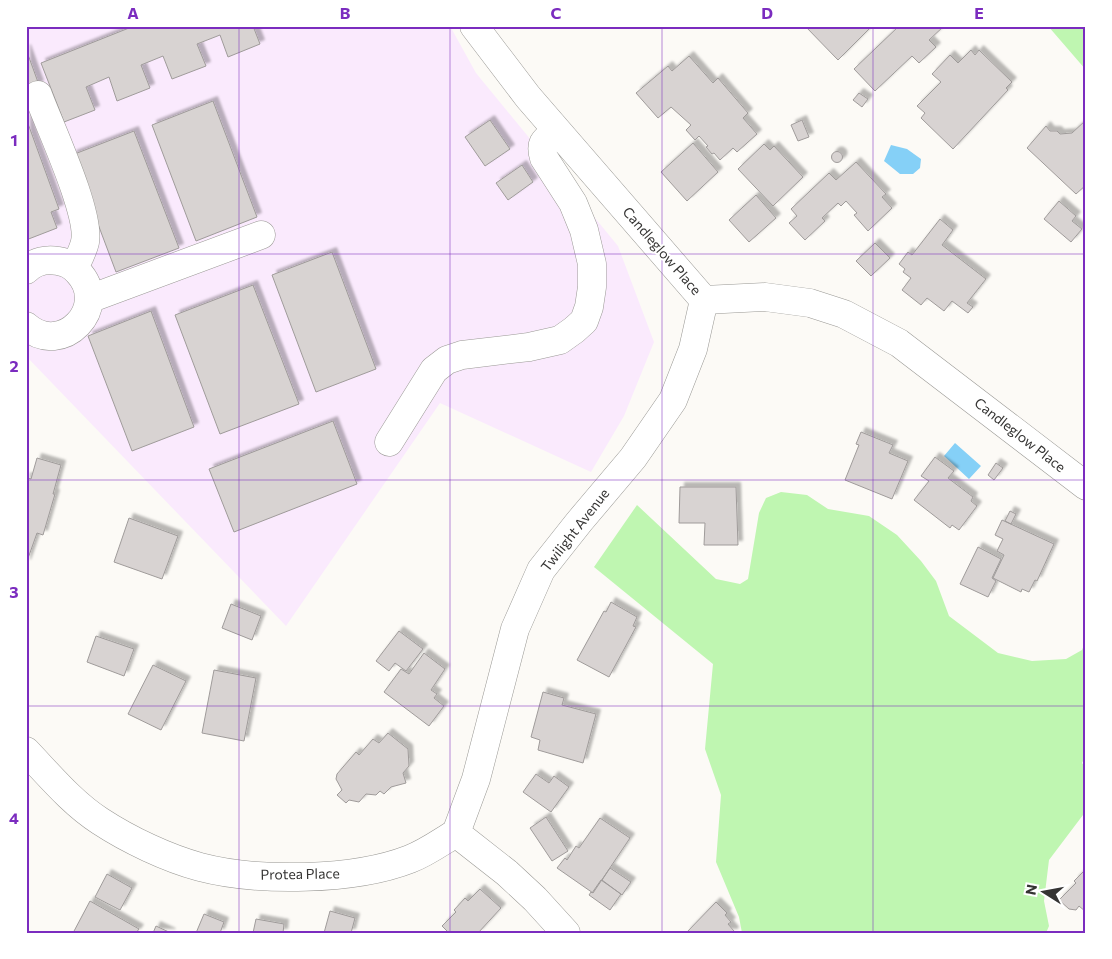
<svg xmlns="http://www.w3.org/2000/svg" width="1112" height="959" font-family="Commissioner,sans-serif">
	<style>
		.education { fill: #faeafd }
		.green { fill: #bff6b1 }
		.water { fill: #85d0f7 }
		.building { fill: #d8d3d2; stroke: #9f9b9a; filter: url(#shadow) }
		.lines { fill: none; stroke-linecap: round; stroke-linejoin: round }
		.minor-casing { stroke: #9a9995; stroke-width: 29 }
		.minor { stroke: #fff; stroke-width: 28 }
		.grid { fill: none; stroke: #7b2cbf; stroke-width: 1; stroke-opacity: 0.55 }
		.labels { text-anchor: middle; stroke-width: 4; stroke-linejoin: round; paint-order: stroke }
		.street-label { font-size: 14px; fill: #353433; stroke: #fff }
		.neatline { fill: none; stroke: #7b2cbf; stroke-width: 2 }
		.grid-label { font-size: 16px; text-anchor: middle; font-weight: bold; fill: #7b2cbf }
	</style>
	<defs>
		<filter id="shadow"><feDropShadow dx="4.5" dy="-4.5" stdDeviation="1" flood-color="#0004"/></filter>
	</defs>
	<rect width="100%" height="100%" fill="#fcfaf6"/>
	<path class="education" d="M26 26H450L476 73 618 246 654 342 624 416 591 472 440 403 286 626 26 356Z"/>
	<path class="green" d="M1048 26H1086V70Z
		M781 492 807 495 828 509 869 516 897 535 921 561 936 581 949 616 998 653 1032 661 1066 659 1082 650 1086 640V755L1082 763 1086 768V811L1049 860 1044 901 1049 926 1046 933H742L739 917 716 862 721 795 705 749 713 664 594 567 637 505 716 579 740 584 748 579 759 513 766 498Z"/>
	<path class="water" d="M891 145 907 149 921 159 920 168 913 174H900L884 161Z
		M955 443 981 466 969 479 944 456Z"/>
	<path class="building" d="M134 26H253L260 44 228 57 220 35 197 44 206 66 172 79 163 56 141 65 150 88 117 101 109 77 86 87 95 110 64 122 41 63Z
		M805 26H872L838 60Z
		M899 26H944L929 40 936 47 919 63 912 56 875 91 854 69Z
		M26 49 39 85 26 90Z
		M971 50 975 55 979 50 1012 82 1006 88 1008 90 953 149 921 118 925 113 917 106 941 82 932 74 950 55 958 63Z
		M689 56 713 83 718 78 748 113 743 118 757 134 737 152 733 148 720 160 714 153 712 154 706 147 708 146 699 136 695 140 686 130 691 125 671 107 658 118 636 93 668 66 672 71Z
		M859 93 868 99 862 107 853 100Z
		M213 101 257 217 196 241 152 125Z
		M26 118 59 209 51 212 57 228 26 240Z
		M490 120 510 149 485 166 465 137Z
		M802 120 809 137 798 141 791 125Z
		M1086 120V185L1076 194 1027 148 1046 126 1050 131H1057L1060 134 1072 133Z
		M134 131 179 248 116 272 72 155Z
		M693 143 718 172 687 201 661 172Z
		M764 144 770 150 774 146 803 177 773 206 738 169Z
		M831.5 157a5.5 5.5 0 1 1 11 0a5.5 5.5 0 1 1-11 0Z
		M856 162 886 194 882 197 892 208 868 231 854 215 857 213 846 201 841 206 838 203 822 218 825 221 805 240 789 223 797 216 791 209 829 173 836 180Z
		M522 165 533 182 508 200 496 183Z
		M756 195 776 218 749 242 729 220Z
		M1059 201 1076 216 1072 221 1082 229 1071 242 1044 219Z
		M940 219 953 230 942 245 986 279 967 303 973 307 968 313 952 301 944 311 927 298 921 305 902 290 911 278 903 272 905 269 899 264 908 252 912 255Z
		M875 243 890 258 871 276 856 261Z
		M332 252 376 369 316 392 272 275Z
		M253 285 299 404 220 434 175 315Z
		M151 311 194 427 132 451 88 336Z
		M333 421 357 484 234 532 209 469Z
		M861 432 893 445 889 453 908 461 892 499 845 480 859 445 856 444Z
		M935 457 954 471 948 478 973 497 971 501 977 506 959 530 952 525 950 528 914 500 929 481 921 476Z
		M37 458 61 465 53 494H55L43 535 37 533 26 564V477L31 479Z
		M996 463 1003 468 994 480 988 475Z
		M680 487H736L738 545H704L705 523H679Z
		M1010 511 1016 514 1011 524 1005 521Z
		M129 518 178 536 162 579 114 562Z
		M1002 520 1054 544 1037 581 1035 580 1029 592 1022 589 1021 592 993 578 1004 555 997 551 1003 539 995 535Z
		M978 547 1001 559 992 578 996 581 988 597 960 584Z
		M611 602 637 617 633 626 636 627 609 677 577 660 604 611 606 612Z
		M231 604 261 616 252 640 222 628Z
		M399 631 423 649 406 671 395 663 389 671 376 661Z
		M96 636 134 649 124 676 87 662Z
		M424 653 445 669 431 690 437 694 434 698 444 706 429 726 384 692 401 669 409 674Z
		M153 665 186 681 161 730 128 714Z
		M214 670 256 678 244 741 202 733Z
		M543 692 564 698 562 705 596 714 583 763 538 750 540 740 531 737Z
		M388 733 408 749 409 766 403 773 406 783 391 787 384 794 380 791 376 795 366 794 359 802 349 800 346 803 337 795 342 790 336 779 337 774 356 752 359 755 373 739 379 743Z
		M536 774 549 783 554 776 569 787 551 812 523 792Z
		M546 817 568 851 552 861 530 828Z
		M600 818 630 838 593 893 557 868 565 858 567 860 576 846 579 848Z
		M610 868 631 882 622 895 602 880Z
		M1086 869V912L1079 906 1076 910 1069 909 1059 900 1076 883 1074 881Z
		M107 874 132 888 120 910 95 897Z
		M601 880 621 894 610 910 589 895 591 892 592 893Z
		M480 889 501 908 478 933H449L442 926 456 912 454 910 465 898 468 901Z
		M90 901 139 929 136 933H73Z
		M716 902 727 913 725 915 731 922 728 924 734 931 733 933H686Z
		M330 911 355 918 351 933H324Z
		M204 914 224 922 220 933H196Z
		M256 919 284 924 283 933H253Z
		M156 926 171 933H153Z"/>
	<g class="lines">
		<g class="minor-casing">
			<path id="minor" d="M474 26 528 97 704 300 765 297 810 303 844 314 899 343 1086 486
				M38 95C49 125 91 214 85 242 83 251 78 260 74 268
				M26 270C35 261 47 259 58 261 66 262 73 266 78 272 111 307 62 358 26 326
				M89 299 261 235
				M389 442 434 370 447 360 462 355 529 347 560 340 574 330 584 321 589 307 592 287V264L584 230 573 203 544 158C539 142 545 140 557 131
				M26 751C49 775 72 803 100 821 129 840 167 858 200 867 257 882 354 881 410 859 426 853 441 842 456 833L507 873 535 899 566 933
				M456 833 476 779 515 629 541 570 579 522 633 458 673 400 693 349 704 300"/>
		</g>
		<use href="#minor" class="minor"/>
	</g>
	<path class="grid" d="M239 26V933M450 26V933M662 26V933M873 26V933M26 254H1086M26 480H1086M26 706H1086"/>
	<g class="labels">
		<g class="street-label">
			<text transform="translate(662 251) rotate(49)" y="5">Candleglow Place</text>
			<text transform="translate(1020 435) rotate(38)" y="5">Candleglow Place</text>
			<text transform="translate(575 530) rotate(-52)" y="5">Twilight Avenue</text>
			<text transform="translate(300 874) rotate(-1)" y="5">Protea Place</text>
		</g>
	</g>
	<rect width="1112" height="959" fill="none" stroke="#ffffff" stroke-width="55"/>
	<g transform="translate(1044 892) rotate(281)" stroke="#ffffff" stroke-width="4" paint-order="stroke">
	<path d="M0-4L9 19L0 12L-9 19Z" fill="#353433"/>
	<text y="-8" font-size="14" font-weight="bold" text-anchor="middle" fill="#353433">N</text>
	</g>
	<rect x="28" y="28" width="1056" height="904" class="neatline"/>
	<g class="grid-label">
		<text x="133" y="19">A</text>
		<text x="345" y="19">B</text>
		<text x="556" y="19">C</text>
		<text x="767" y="19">D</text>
		<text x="979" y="19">E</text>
		<text x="14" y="146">1</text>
		<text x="14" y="372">2</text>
		<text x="14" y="598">3</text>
		<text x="14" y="824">4</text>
	</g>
</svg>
